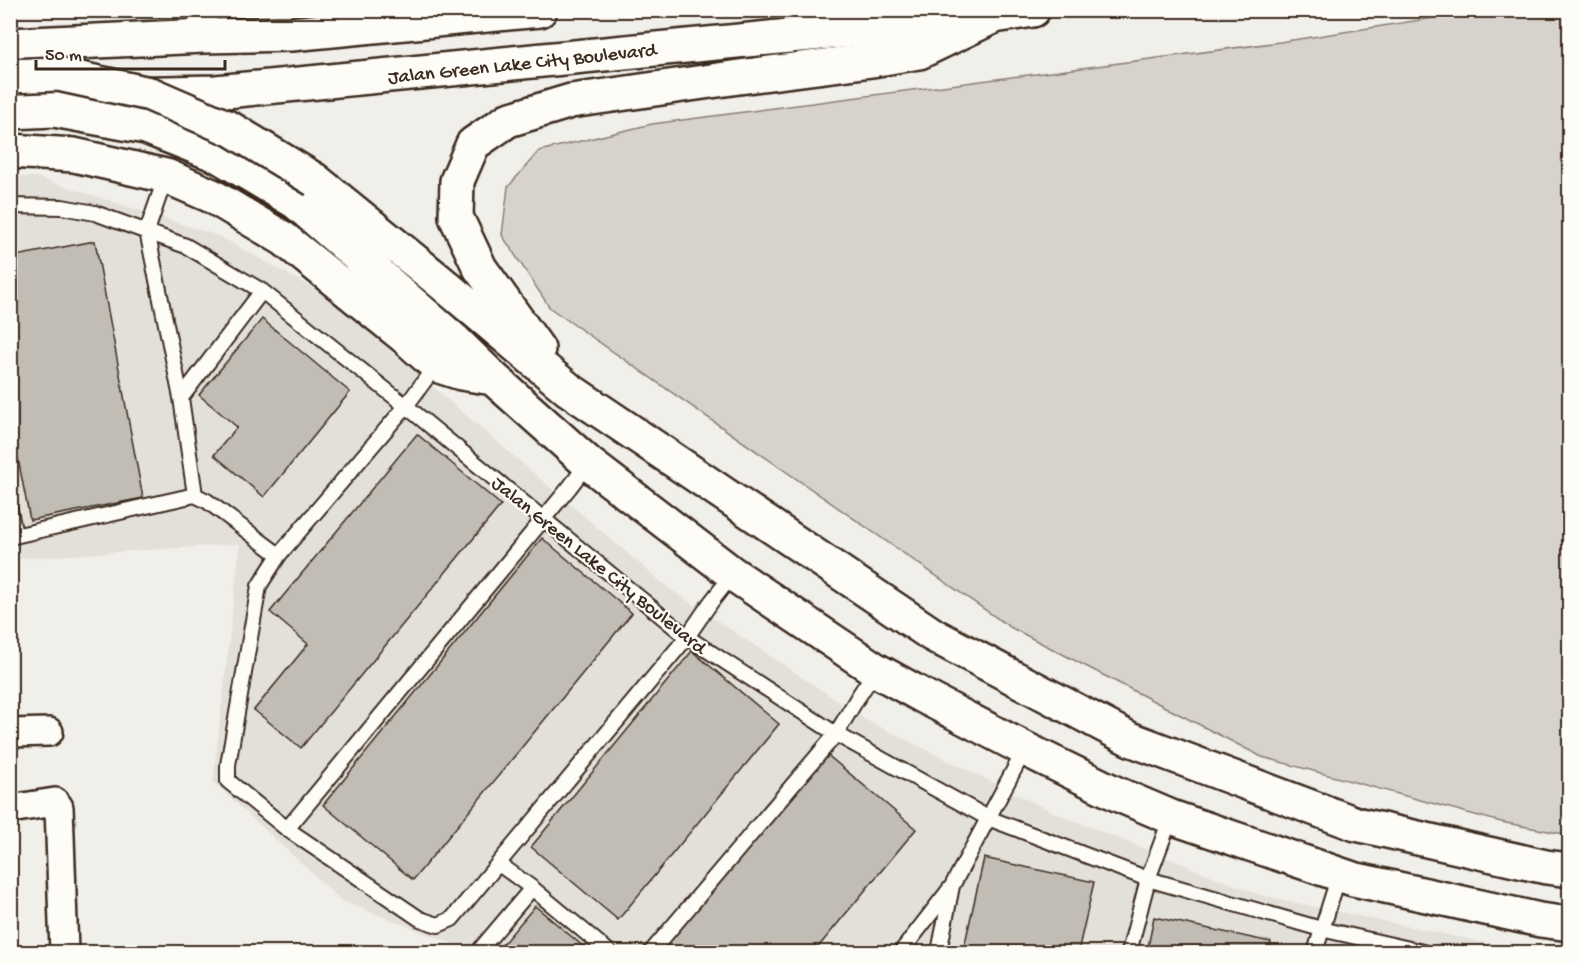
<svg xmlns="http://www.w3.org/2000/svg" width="1580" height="963" font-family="'Gochi Hand',sans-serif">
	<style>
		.built { fill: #e3e0da }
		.green { fill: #d7d2cc; stroke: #897e75; stroke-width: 1.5 }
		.building { fill: #c1bcb4; stroke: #3b2a1e; stroke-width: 1.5 }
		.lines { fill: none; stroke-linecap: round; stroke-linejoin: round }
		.lane-casing { stroke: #3b2a1e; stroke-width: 18 }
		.street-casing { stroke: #3b2a1e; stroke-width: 32 }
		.secondary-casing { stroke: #3b2a1e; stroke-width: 38 }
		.primary-casing { stroke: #3b2a1e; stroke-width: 38 }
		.lane { stroke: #fdfcf7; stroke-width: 14 }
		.street { stroke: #fdfcf7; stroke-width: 27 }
		.secondary { stroke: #fdfcf7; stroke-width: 33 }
		.primary { stroke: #fdfcf7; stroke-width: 33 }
		.primary-bridge-casing { stroke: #3b2a1e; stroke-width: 38; stroke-linecap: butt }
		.primary-bridge { stroke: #fdfcf7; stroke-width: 33 }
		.labels { text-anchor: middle; stroke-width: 4.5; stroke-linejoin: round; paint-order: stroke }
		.street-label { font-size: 20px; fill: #3b2a1e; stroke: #fdfcf7 }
	</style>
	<rect width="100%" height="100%" fill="#f1efea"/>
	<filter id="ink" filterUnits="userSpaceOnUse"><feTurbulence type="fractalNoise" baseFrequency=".0167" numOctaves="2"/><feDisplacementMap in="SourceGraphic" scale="12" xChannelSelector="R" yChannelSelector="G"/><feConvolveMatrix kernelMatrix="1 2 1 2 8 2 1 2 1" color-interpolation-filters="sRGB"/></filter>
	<g filter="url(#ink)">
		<path class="built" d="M11 177H36L219 236 324 294 667 587 866 720 1055 813 1260 895 1482 942 1556 952H461L463 948 342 901 213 782 240 544 11 559Z"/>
		<path class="green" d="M1484 10 1569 11V835L1501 822 1262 757 1010 627 550 308 502 235 508 187 539 151 652 124 1280 42Z"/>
		<path class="building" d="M95 241 143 498 30 520 10 418V257Z
			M262 319 350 392 264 497 214 455 237 427 199 395Z
			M417 434 501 505 301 748 254 710 308 644 270 612Z
			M542 538 632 613 413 880 323 805Z
			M692 651 779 724 618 920 531 847Z
			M825 753 916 829 814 952H674L666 946Z
			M984 858 1094 882 1078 952H963Z
			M535 906 590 952H496Z
			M1154 917 1271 942 1269 952H1147Z"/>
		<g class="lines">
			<g class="lane-casing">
				<path id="lane" d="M166 176 147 231 181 398 195 495
					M10 206 62 207 95 213 186 246 262 291 406 406 687 637 836 734 988 818 1148 879 1321 929 1423 952
					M436 365 406 406 279 555 259 586 228 765V781L287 829 420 919 438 925 452 919 687 637 711 602 733 574
					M181 398 262 291
					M10 510 15 536
					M10 537 195 495 207 501 279 555
					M287 829 569 488 588 463
					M499 864 532 888 609 952
					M952 886 1025 749
					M478 952 532 888
					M651 952 836 734 858 697 876 670
					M901 952 952 886 939 952
					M1129 952 1148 879 1171 817
					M1315 952 1339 875"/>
			</g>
			<g class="street-casing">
				<path id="street" d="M202 10 204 36
					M10 733 49 732
					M10 809 55 802 59 807 64 952"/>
			</g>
			<g class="secondary-casing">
				<path id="secondary" d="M10 45 204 36 291 34 540 10
					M19 96 216 92 994 16 1033 10"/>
			</g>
			<g class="primary-casing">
				<path id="primary" d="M10 112 54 110 146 127 219 156 296 202 456 342 493 378 588 463 733 574 876 670 923 696 1025 749 1117 794 1171 817 1353 879 1540 920 1570 924
					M10 151 74 155 144 171 166 176 212 196 284 239 405 337 436 365 461 373 493 378
					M315 180 437 279 568 389 933 635 1130 739 1356 824 1546 867 1570 870
					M538 349 480 268 456 217 457 181 473 144 508 120 571 101 739 77 872 60 919 52 994 16"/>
			</g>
			<use href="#lane" class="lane"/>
			<use href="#street" class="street"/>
			<use href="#secondary" class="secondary"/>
			<use href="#primary" class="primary"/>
			<g class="primary-bridge-casing">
				<path id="primary-bridge" d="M10 76 58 74 150 94 231 129 315 180"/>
			</g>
			<use href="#primary-bridge" class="primary-bridge"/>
		</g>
	</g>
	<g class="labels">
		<g class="street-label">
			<text transform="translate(522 62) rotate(-6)" y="7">Jalan Green Lake City Boulevard</text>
			<text transform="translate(600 564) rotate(39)" y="7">Jalan Green Lake City Boulevard</text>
		</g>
	</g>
	<rect width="1580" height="963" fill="none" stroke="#fdfcf7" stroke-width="36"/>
	<rect x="18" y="18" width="1544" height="927" fill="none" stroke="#3b2a1e" stroke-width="2" filter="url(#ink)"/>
	<path d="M36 60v9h189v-9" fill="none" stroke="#3b2a1e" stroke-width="3"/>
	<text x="45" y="60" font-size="18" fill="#3b2a1e" stroke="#fdfcf7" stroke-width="4.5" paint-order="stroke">50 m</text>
</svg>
